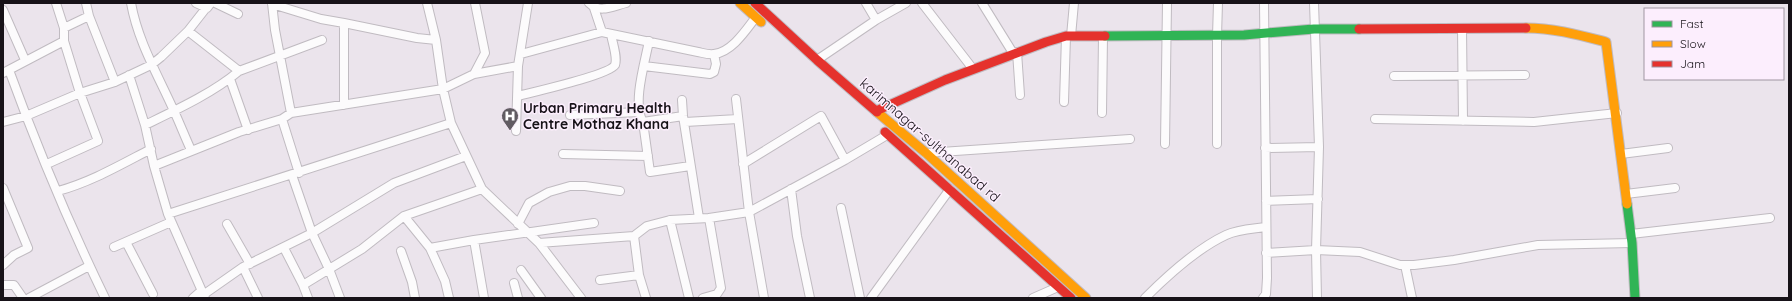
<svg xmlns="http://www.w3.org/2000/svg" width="1792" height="301" font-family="Quicksand,sans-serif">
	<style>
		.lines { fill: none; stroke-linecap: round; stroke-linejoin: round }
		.street-casing { stroke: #c0bbc1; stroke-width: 10 }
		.fast-casing { stroke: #c0bbc1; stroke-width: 11 }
		.slow-casing { stroke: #c0bbc1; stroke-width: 11 }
		.jam-casing { stroke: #c0bbc1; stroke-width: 11 }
		.street { stroke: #fcfbfc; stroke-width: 8 }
		.fast { stroke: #30b455; stroke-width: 9 }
		.slow { stroke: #ff9f0a; stroke-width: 9 }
		.jam { stroke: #e5322d; stroke-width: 9 }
		.labels { text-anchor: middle; stroke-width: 3; stroke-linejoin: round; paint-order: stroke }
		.poi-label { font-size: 14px; font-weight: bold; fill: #171218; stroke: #fceefd; text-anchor: start }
		.street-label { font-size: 14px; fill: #171218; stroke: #fceefd }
	</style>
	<rect width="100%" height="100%" fill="#ebe4ec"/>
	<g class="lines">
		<g class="street-casing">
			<path id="street" d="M131 3C138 42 158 75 174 111 180 124 185 137 191 150
				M196 3 207 8 210 4
				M215 3 238 14
				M272 3 275 30 291 113
				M589 3C600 14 613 6 626 3
				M866 3 876 20
				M922 3 973 69
				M982 3 1013 53
				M272 4 321 19 344 23
				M594 8 602 32
				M3 10 25 60
				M89 16 115 82
				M64 28 89 16 86 3
				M1462 28 1463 121
				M188 31 239 71
				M1071 36 1074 3
				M436 40 443 89 474 74 518 66
				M1017 52 1020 95
				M521 54 602 32 698 52C703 53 709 55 714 54 732 52 746 30 756 17
				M817 60 876 20 906 3
				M644 66 710 74 714 72 716 64 714 54
				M9 70C37 147 69 224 105 298
				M3 73 64 41
				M474 74 485 53 475 3
				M129 75 145 125 154 166 239 132 282 119 291 113 443 89 451 123 482 189 539 243 581 298
				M1394 76 1525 75
				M230 79 248 130
				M518 96C533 92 609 75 615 65 618 57 612 42 611 34
				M682 100 683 116 699 218
				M1064 102 1066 36
				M344 105V23L417 38 436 40 427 3
				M1102 113 1103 36
				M570 115 640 112
				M683 116 643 122 650 172 690 166
				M282 119 299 173
				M1375 119 1534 122 1617 113
				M3 122 26 116 80 93 115 82 151 65 161 57 188 31 210 3
				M643 122C632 104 645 62 649 41
				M685 122 738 119
				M145 125C176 110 213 93 239 71L322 40
				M516 131 518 66 528 3
				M1165 144 1167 3
				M1217 144V36L1218 3
				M1265 148 1319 147
				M926 153 1130 139
				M563 154 648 156
				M1621 154 1668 148
				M47 164 98 141 80 93 64 41V28L56 3
				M743 164 821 116 845 160
				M154 166 168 214 205 298
				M292 175 312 233 329 269 340 298
				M3 188 28 248 14 255 3 265
				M791 189 797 236 810 298
				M58 191C91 182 120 165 151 149
				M1626 194 1675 188
				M1266 201 1318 199
				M841 208 860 298
				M168 214 451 123
				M404 216 430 248 474 240 594 223
				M227 224 250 264
				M518 224 529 203 549 192 570 186H585L620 191
				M1631 234 1770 218
				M474 240 484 298
				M126 242 153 294
				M539 243 634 236
				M114 247 171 222
				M284 248 303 285 362 249 404 216 482 189
				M430 248 445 281 449 298
				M401 251 412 282 415 298
				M1266 253 1316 250 1319 147 1314 3
				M1405 265 1412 298
				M243 267 258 298
				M521 270 541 298
				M639 275 634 236 647 226 670 220
				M600 280 639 275 646 298
				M514 283 518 298
				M3 285H14L23 298
				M303 285 308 298
				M203 295 243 267 312 233 394 183 466 156
				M29 298 89 266
				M193 298 201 291
				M689 298 670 220 709 218 749 212 736 99
				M703 298 717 294 721 288 709 218
				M764 298 749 212 845 160 887 135
				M871 298 950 189
				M1033 298 1058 287
				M1145 298C1167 276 1198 248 1226 235 1239 229 1253 229 1266 227
				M1263 298 1266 294 1267 278 1264 3
				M1317 298 1316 250 1360 252 1400 265H1414L1454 260 1538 245 1632 243"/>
		</g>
		<g class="fast-casing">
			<path id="fast" d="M1105 36 1244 35 1314 29H1359
				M1627 204 1632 243 1635 298"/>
		</g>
		<g class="slow-casing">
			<path id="slow" d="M740 3 761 22
				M1526 28C1554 28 1579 35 1606 42L1627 204
				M877 112 926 153 1086 298"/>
		</g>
		<g class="jam-casing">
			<path id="jam" d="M755 3 817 60 877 112
				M1359 29 1526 28
				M876 111 945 80 1046 42 1066 36H1105
				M885 132 1071 298"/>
		</g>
		<use href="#street" class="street"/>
		<use href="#fast" class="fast"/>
		<use href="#slow" class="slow"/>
		<use href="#jam" class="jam"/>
	</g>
	<defs>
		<g id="hospital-pin" transform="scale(0.9)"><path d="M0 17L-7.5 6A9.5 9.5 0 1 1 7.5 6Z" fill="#615c62" stroke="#fceefd"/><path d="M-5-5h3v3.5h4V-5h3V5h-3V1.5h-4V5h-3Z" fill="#fff"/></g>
	</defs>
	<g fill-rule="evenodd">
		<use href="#hospital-pin" x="510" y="116"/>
	</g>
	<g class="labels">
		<g class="poi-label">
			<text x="523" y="113">Urban Primary Health<tspan x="523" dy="16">Centre Mothaz Khana</tspan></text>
		</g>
		<g class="street-label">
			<text transform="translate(930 140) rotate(41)" y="5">karimnagar-sulthanabad rd</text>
		</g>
	</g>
	<rect width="1792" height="301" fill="none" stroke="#171218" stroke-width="8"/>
	<rect x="1644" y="8" width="140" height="72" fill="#fceefd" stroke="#a096a1"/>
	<rect x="1652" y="21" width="20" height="6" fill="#30b455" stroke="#a096a1"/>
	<text x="1680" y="28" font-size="12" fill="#171218">Fast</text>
	<rect x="1652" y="41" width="20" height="6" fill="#ff9f0a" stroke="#a096a1"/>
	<text x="1680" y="48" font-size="12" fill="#171218">Slow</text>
	<rect x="1652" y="61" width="20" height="6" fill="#e5322d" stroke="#a096a1"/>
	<text x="1680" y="68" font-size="12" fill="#171218">Jam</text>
</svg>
